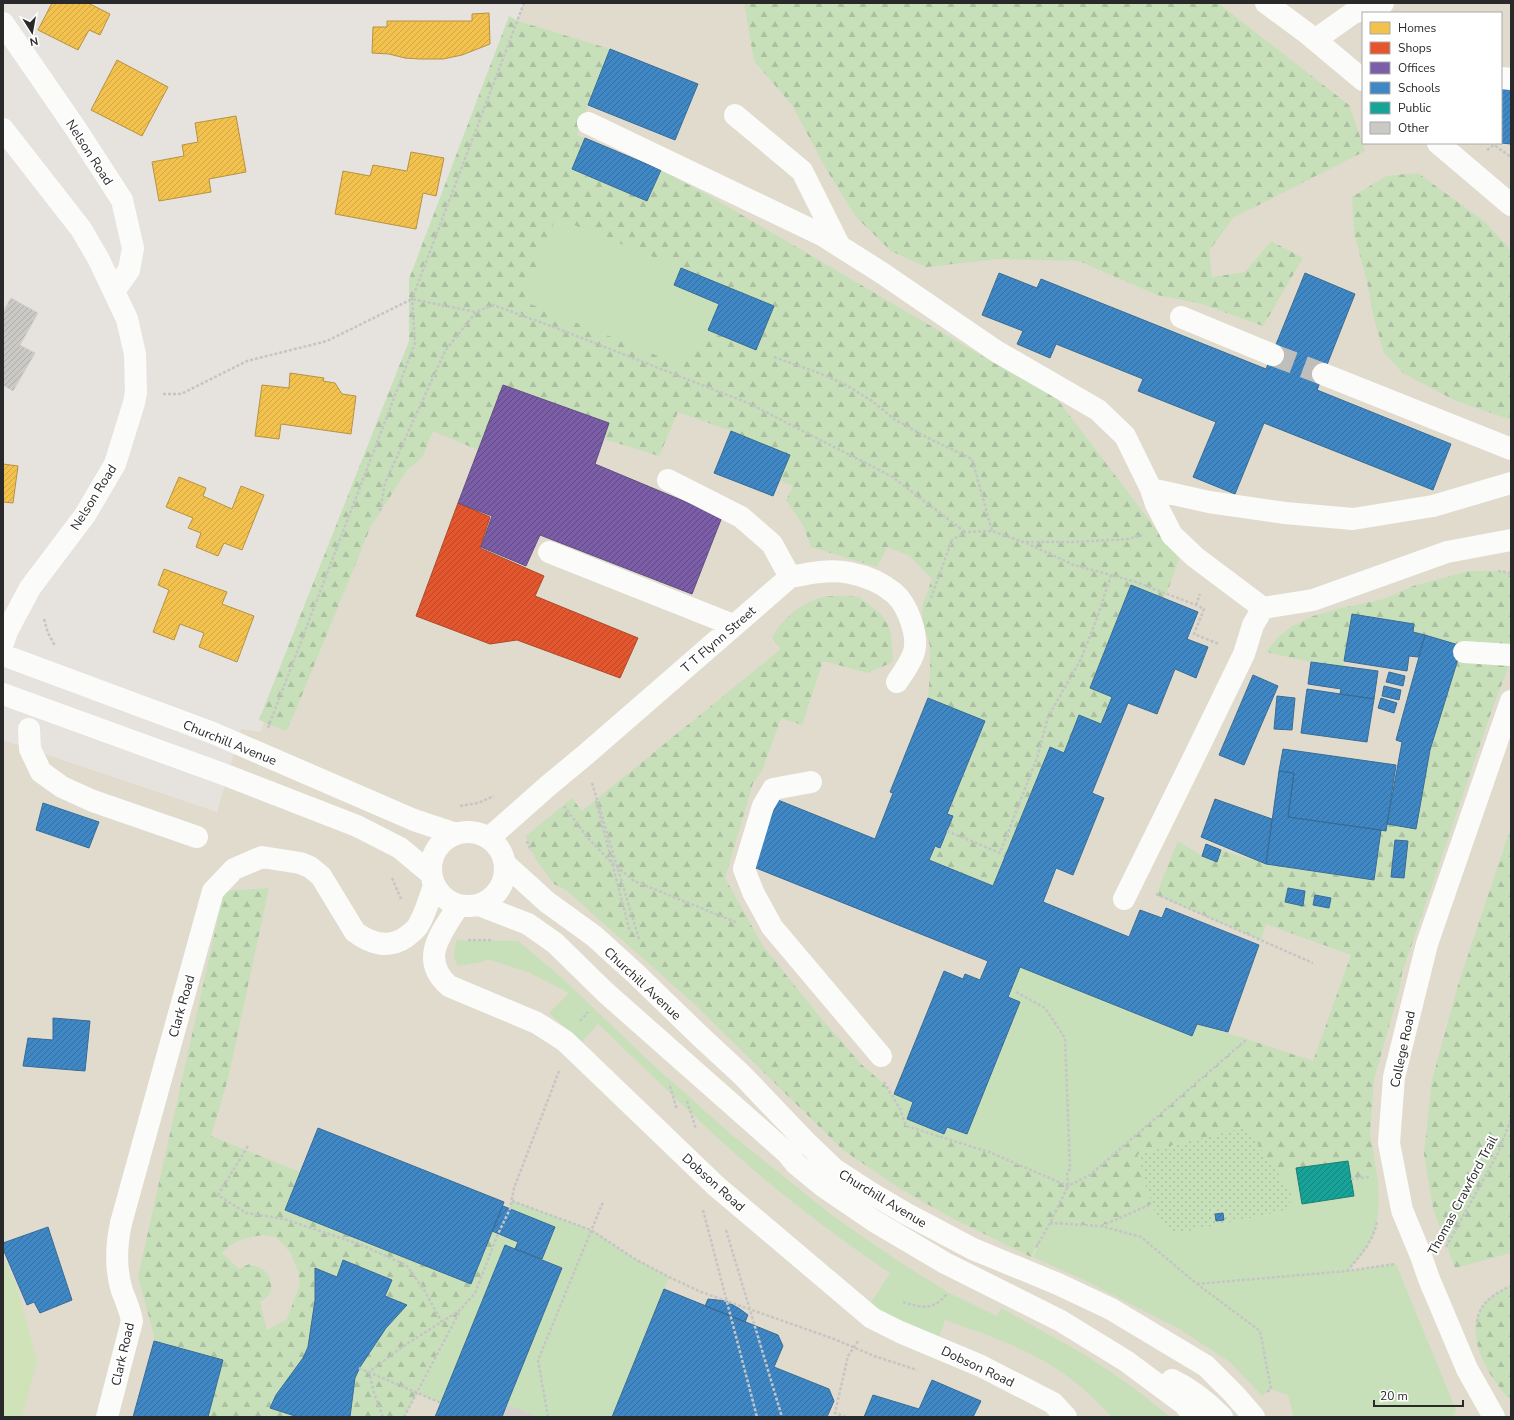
<svg xmlns="http://www.w3.org/2000/svg" width="1514" height="1420" font-family="'Nunito Sans',sans-serif">
	<style>
		.education { fill: #e0dbcd; fill-rule: evenodd }
		.grass { fill: url(#grass-dots) }
		.forest { fill: url(#forest-firs); fill-rule: evenodd }
		.park { fill: #c7e0ba }
		.pitch { fill: #d0e3b8 }
		.plaza { fill: #d4d1cd }
		.homes { fill: url(#homes-hatch); stroke: #b69343 }
		.shops { fill: url(#shops-hatch); stroke: #ac492c }
		.offices { fill: url(#offices-hatch); stroke: #624e81 }
		.schools { fill: url(#schools-hatch); stroke: #386c96 }
		.public { fill: url(#public-hatch); stroke: #1c7e77 }
		.building { fill: url(#building-hatch); stroke: #d1cfca }
		.lines { fill: none; stroke-linecap: round; stroke-linejoin: round }
		.minor-tunnel { stroke: #c0beba; stroke-width: 22; stroke-dasharray: 22 11; stroke-linecap: butt }
		.path { stroke: #c6c5c5; stroke-width: 2.5; stroke-dasharray: 3 2; stroke-linecap: butt }
		.minor { stroke: #fbfbfa; stroke-width: 22 }
		.labels { text-anchor: middle; stroke-width: 4; stroke-linejoin: round; paint-order: stroke }
		.street-label { font-size: 13px; fill: #292929; stroke: #fff }
	</style>
	<defs>
		<pattern id="grass-dots" width="8" height="8" patternUnits="userSpaceOnUse"><rect width="8" height="8" fill="#c7e0ba"/><path d="M2 2h.1M6 6h.1" fill="none" stroke="#abc0a0" stroke-width="1.8" stroke-linecap="round"/></pattern>
		<pattern id="forest-firs" width="22" height="20" patternUnits="userSpaceOnUse"><rect width="22" height="20" fill="#c7e0ba"/><path d="M5 1l3.5 6h-7zM16 11l3.5 6h-7z" fill="#abc0a0"/></pattern>
		<pattern id="homes-hatch" width="6" height="6" patternUnits="userSpaceOnUse"><rect width="6" height="6" fill="#f2c14e"/><path d="M-1 1l2-2M0 6l6-6M5 7l2-2" fill="none" stroke="#d0a644"/></pattern>
		<pattern id="shops-hatch" width="6" height="6" patternUnits="userSpaceOnUse"><rect width="6" height="6" fill="#e4572e"/><path d="M-1 1l2-2M0 6l6-6M5 7l2-2" fill="none" stroke="#b94827"/></pattern>
		<pattern id="offices-hatch" width="6" height="6" patternUnits="userSpaceOnUse"><rect width="6" height="6" fill="#7b5ea7"/><path d="M-1 1l2-2M0 6l6-6M5 7l2-2" fill="none" stroke="#5f4a80"/></pattern>
		<pattern id="schools-hatch" width="6" height="6" patternUnits="userSpaceOnUse"><rect width="6" height="6" fill="#3f88c5"/><path d="M-1 1l2-2M0 6l6-6M5 7l2-2" fill="none" stroke="#356fa0"/></pattern>
		<pattern id="public-hatch" width="6" height="6" patternUnits="userSpaceOnUse"><rect width="6" height="6" fill="#17a398"/><path d="M-1 1l2-2M0 6l6-6M5 7l2-2" fill="none" stroke="#15857c"/></pattern>
		<pattern id="building-hatch" width="6" height="6" patternUnits="userSpaceOnUse"><rect width="6" height="6" fill="#cbc9c5"/><path d="M-1 1l2-2M0 6l6-6M5 7l2-2" fill="none" stroke="#aeada9"/></pattern>
	</defs>
	<rect width="100%" height="100%" fill="#e6e3de"/>
	<path class="education" d="M524 3H1511V1417H3V740L217 812 241 729 260 732 423 348 412 299ZM1363 13H1501V143H1363Z"/>
	<path class="grass" d="M1246 1127 1293 1194C1293 1203 1286 1208 1280 1212L1179 1233C1172 1232 1167 1231 1162 1226 1152 1214 1142 1171 1137 1154Z"/>
	<path class="forest" d="M744 3H1218L1349 105 1365 151 1233 218 1209 251 1212 277 1245 272 1271 241 1303 258 1263 326 1202 304 1157 295 1079 261 998 259 926 267 891 251 856 217 826 169 792 105 754 61Z
		M509 16 518 21 610 49 577 135 585 138 572 170 647 201 661 170 706 194 994 363 1050 394 1057 399 1179 559 1165 598 1131 585 1112 697 1101 724 1079 716 1064 753 1049 747 993 886 929 860 985 721 928 698 930 672V646L922 619 923 604 932 579 910 556 887 547 877 567 811 547 803 525 786 500 793 486 779 480 731 431 678 412 659 456 604 439 609 423 504 385 478 450 433 431 422 458 408 469 371 526 295 712 286 731 259 720 409 341V279ZM556 218 774 306 756 350 708 330 678 364Z
		M1418 173 1485 222 1511 250V420L1454 400 1403 373 1384 353 1374 319 1367 282 1354 233 1352 197 1386 176Z
		M1469 571H1498L1511 573V647L1462 646 1413 632 1414 624 1352 614 1344 666 1311 662 1266 652 1278 637 1292 626 1313 616 1337 609 1384 599 1413 586Z
		M841 596 859 597 881 614 888 625 891 635 893 662 868 673 823 661 802 725 781 718 762 771 753 783 725 878 763 946 820 1017 861 1064 884 1084 900 1109 906 1126 989 1152 1068 1186 1090 1175 1247 1039 1313 1061 1351 955 1266 924 1261 940 1156 895 1178 841 1202 856 1217 861 1221 850 1266 864 1374 880 1381 830 1387 824 1430 750 1457 662 1510 663 1493 707 1402 973 1400 987 1374 1080 1370 1132 1377 1176 1351 1179 1348 1161 1296 1168 1278 1173 1246 1127 1137 1154 1152 1204 1101 1226 1050 1223 1031 1257 950 1217 902 1190 843 1150 692 1002 567 891 554 884 535 858 526 836 572 798 582 811 781 649 772 638C780 621 800 604 819 598 826 596 834 596 841 596Z
		M1511 827V1253L1455 1268 1433 1209 1424 1154 1432 1080 1458 985Z
		M269 888 228 1079 211 1136 300 1172 285 1210 471 1284 492 1231 498 1234 475 1293 460 1310 404 1417H350L355 1378 360 1367 386 1328 407 1305 385 1296 392 1279 344 1261 337 1277 314 1268C315 1290 314 1340 303 1359 292 1376 279 1390 270 1407L298 1417H208L223 1360 154 1341V1335L138 1277 224 891ZM263 1235 276 1237 290 1252 298 1271 300 1284 287 1319 267 1330 260 1302C263 1300 266 1298 268 1296 274 1289 271 1276 264 1270 260 1267 253 1266 249 1264L239 1269 222 1253C234 1239 246 1238 263 1235Z
		M1511 1286V1401C1488 1377 1459 1330 1487 1300 1494 1294 1503 1290 1511 1286Z"/>
	<path class="park" d="M556 218 681 268 674 285 719 304 708 330 678 364 523 301Z
		M457 940 518 941 562 978 651 1063 732 1135 833 1216 901 1263 949 1293 997 1316 1001 1308 1087 1356 1134 1388 1170 1417H1112C1100 1405 1089 1393 1076 1383 1038 1352 991 1336 945 1320L939 1338 885 1313 870 1304 890 1273C838 1238 786 1199 739 1157 691 1115 645 1068 598 1024L582 1042 549 1013 569 993 528 972 487 959 482 962 458 966C452 956 454 950 457 940Z
		M1020 967 1192 1036 1197 1024 1247 1039 1090 1175 1068 1186 989 1152 906 1126 900 1109 891 1095 894 1094 913 1102 907 1119 944 1133 947 1127 967 1134 1020 1002 1008 997Z
		M1296 1168 1302 1204 1353 1196 1351 1179 1377 1176C1380 1196 1380 1218 1372 1238 1367 1250 1356 1261 1347 1271L1396 1264 1456 1410 1452 1417H1294L1288 1395 1271 1389 1262 1396 1230 1362 1179 1329 1082 1279 1033 1257 1050 1223 1101 1226 1152 1204C1158 1219 1162 1231 1179 1233L1280 1212 1287 1207 1293 1197 1278 1173Z
		M512 1201 591 1230 635 1259 669 1277 612 1417H539L507 1404 562 1268 542 1259 555 1227 510 1209Z
		M498 1234 519 1242 515 1249 505 1245 441 1403 418 1393 460 1310 475 1293Z"/>
	<path class="pitch" d="M3 1257 17 1287 37 1361 22 1417H3Z"/>
	<path class="plaza" d="M507 1404 539 1417H502Z"/>
	<path class="homes" d="M52 3H88L110 14 100 35 89 30 78 50 38 30Z
		M489 13 490 44 462 55 443 59H419L405 58 389 54 372 53 373 27H387V21H472V14Z
		M117 60 168 87 142 136 91 110Z
		M236 116 246 172 209 179 211 192 159 201 152 162 184 156 182 145 198 142 195 123Z
		M411 152 444 158 436 196 423 193 416 229 335 214 343 171 370 176 373 165 407 171Z
		M290 373 324 378 323 381 335 383 342 394 356 396 351 434 281 424 279 439 255 436 262 385 289 388Z
		M3 464 18 466 13 503 3 502Z
		M179 477 206 488 203 496 232 509 241 486 264 495 242 550 224 543 218 556 196 547 201 533 188 528 193 518 166 507Z
		M164 569 227 592 222 604 254 616 237 662 199 647 204 633 180 624 174 640 153 632 169 590 158 585Z"/>
	<path class="shops" d="M458 503 490 517 480 548 544 576 535 596 638 638 620 678 517 640 490 644 416 616Z"/>
	<path class="offices" d="M503 385 609 423 595 464 722 517 692 594 540 535 526 566 481 547 492 516 458 503Z"/>
	<path class="schools" d="M610 49 698 84 675 140 588 105Z
		M1501 83 1511 85V144L1501 143Z
		M585 138 661 170 647 201 572 169Z
		M681 268 774 306 756 350 708 330 719 304 674 285Z
		M999 273 1037 288 1041 279 1266 369 1305 273 1355 294 1317 390 1451 444 1433 490 1264 423 1235 494 1193 477 1216 422 1138 391 1143 379 1056 344 1050 358 1017 344 1023 331 982 315Z
		M731 431 790 455 773 496 714 473Z
		M1131 585 1198 612 1187 639 1208 647 1196 678 1175 669 1157 714 1128 703 1092 793 1104 798 1073 875 1056 868 1043 902 1129 937 1140 910 1162 918 1166 908 1259 945 1228 1032 1197 1024 1192 1036 1020 967 1008 997 1020 1002 967 1134 947 1127 944 1134 907 1119 913 1102 894 1094 944 971 963 979 965 974 980 980 988 961 751 866 778 800 875 839 893 793 890 792 928 698 985 721 947 814 953 816 940 848 935 846 929 860 993 886 1050 747 1064 753 1079 715 1101 724 1112 697 1090 688Z
		M1352 614 1414 624 1413 632 1425 635 1418 657 1409 656 1407 671 1344 661Z
		M1425 635 1462 646 1430 750 1416 829 1387 824 1402 742 1396 740Z
		M1311 662 1378 671 1374 699 1340 694 1341 689 1308 684Z
		M1389 672 1405 676 1403 686 1386 682Z
		M1253 675 1278 686 1244 765 1219 755Z
		M1384 686 1401 690 1399 700 1382 696Z
		M1307 689 1374 699 1367 742 1301 733Z
		M1277 696 1295 698 1292 730 1274 729Z
		M1381 698 1397 703 1394 713 1378 708Z
		M1283 749 1396 765 1386 831 1288 817 1294 773 1279 771Z
		M1279 771 1294 773 1288 817 1381 830 1374 880 1266 864Z
		M1215 799 1272 819 1266 864 1201 837Z
		M43 803 99 822 89 848 36 830Z
		M1395 840 1408 841 1404 878 1391 877Z
		M1206 844 1221 850 1217 862 1202 856Z
		M1288 888 1305 891 1303 906 1285 902Z
		M1315 895 1331 898 1329 908 1313 905Z
		M53 1018 90 1021 85 1071 23 1066 28 1038 53 1040Z
		M318 1128 504 1202 471 1284 285 1210Z
		M503 1206 555 1227 542 1259 515 1249 518 1242 492 1231Z
		M1223 1213 1224 1220 1216 1221 1215 1214Z
		M48 1227 72 1300 40 1313 34 1302 27 1305 3 1249V1243Z
		M505 1245 562 1268 507 1404 502 1417H435Z
		M343 1260 392 1280 385 1296 407 1305 386 1328 360 1367 355 1378 350 1417H298L270 1408 276 1395 303 1358 308 1347 315 1300V1268L337 1277Z
		M664 1289 778 1335 783 1346 774 1367 829 1389 834 1401 827 1417H612Z
		M708 1299 726 1301 740 1309 748 1315 745 1322 705 1306Z
		M154 1341 223 1360 208 1417H133Z
		M932 1380 981 1401 973 1417H864L873 1395 919 1409Z"/>
	<path class="public" d="M1348 1161 1354 1196 1302 1204 1296 1168Z"/>
	<path class="building" d="M11 298 38 313 20 345 35 353 13 391 3 385V312Z"/>
	<g class="lines">
		<path class="minor-tunnel" d="M1273 355 1323 374"/>
		<path class="path" d="M1487 150 1494 145 1511 157
			M774 357 819 373 846 385 872 401 894 419 928 438 972 459 992 531
			M163 394H181L247 361 327 341 412 299 476 312
			M380 511 385 483 445 351 476 312 493 305 551 326 748 403 891 476 965 532
			M1026 543 1074 565 1133 581 1196 605 1204 609 1194 634 1219 644
			M1498 571 1511 573
			M931 598 952 540 965 532 992 531 1023 542H1074L1128 539 1142 535
			M1196 605 1200 594
			M44 619 48 633 55 646
			M268 728 415 343 412 299 524 3
			M592 783 639 939
			M596 801 630 932
			M460 806 478 803 494 796
			M564 806 588 838 610 861 634 881 738 923
			M947 831 1000 853 1037 758 1048 717 1081 659 1097 618 1111 575
			M527 841 531 851
			M392 878 401 899
			M1156 894 1313 963
			M468 940H493
			M1016 992 1045 1008 1065 1038 1070 1169 1067 1172 1068 1186 1050 1223 1036 1248
			M580 1021 588 1012
			M884 1082 900 1109 906 1126 989 1152 1068 1186 1090 1175 1247 1039
			M670 1086 677 1110
			M687 1101 696 1129
			M248 1146 218 1195 246 1213 284 1219 359 1244 406 1265 424 1290 442 1322
			M1351 1179 1369 1177
			M512 1201 591 1230 635 1259 669 1277 701 1292 834 1339 874 1356 917 1370
			M703 1210 757 1417
			M1050 1223 1101 1226 1141 1237 1197 1284 1260 1331 1271 1389 1267 1392
			M1101 1226 1152 1204
			M726 1230 782 1417
			M1446 1247 1498 1153 1511 1119
			M1347 1271C1360 1256 1374 1241 1377 1221
			M1197 1284 1347 1271 1395 1264
			M903 1302C923 1308 932 1311 947 1294
			M1477 1322C1479 1303 1495 1293 1511 1286
			M359 1368 441 1403
			M383 1417 374 1393 369 1372 402 1347 460 1310 475 1293 498 1234 510 1209 514 1188 559 1071
			M404 1417 460 1311
			M548 1417 538 1360 603 1202
			M846 1417 835 1413 848 1356 858 1341"/>
		<path class="minor" d="M1266 3 1308 34 1363 80
			M3 23 76 129 122 200 133 248 129 270 114 291
			M1315 40 1353 13 1383 3
			M1501 78 1511 79
			M735 115 802 171 839 245
			M588 123 822 235 882 273 996 351 1098 410 1125 436 1151 489 1156 504 1172 535 1195 557 1263 608 1313 600 1447 552 1511 540
			M3 129 81 229 98 258 127 319 135 354 136 392 134 403 115 464 85 515 30 588 7 631 3 643
			M1438 143 1511 205
			M1181 317 1273 355
			M1323 374 1511 449
			M668 480 741 517 772 544 790 577
			M1151 489 1209 502 1285 513 1353 519 1433 506 1511 483
			M549 552 733 625
			M1464 652 1511 655
			M3 655 213 733 414 820 456 834
			M3 694 223 774 357 826 400 848 430 873
			M29 729 30 749 41 772 62 787 93 801 197 837
			M811 782 773 789 763 806 744 869 753 892 772 927 881 1056
			M431 869a37 37 0 1 1 74 0a37 37 0 1 1-74 0Z
			M489 838 549 785 584 756 790 577C810 573 829 569 850 573 866 576 882 583 894 593 908 605 920 638 913 655 909 665 903 673 897 682
			M505 864 547 902 594 936 636 974 700 1036 742 1075 807 1143 834 1169 871 1193 905 1213 973 1249 1058 1284 1111 1309 1206 1366 1234 1394 1254 1417
			M1124 899 1194 757 1244 654 1253 625 1263 608
			M459 905C442 932 418 959 449 986L537 1023 565 1041 716 1186 872 1318 900 1332 981 1366 1053 1403 1066 1417
			M479 905 528 924 555 943 605 992 787 1153 796 1164 824 1187 874 1221 945 1263 1061 1321 1126 1361 1184 1404 1195 1417
			M1172 1380C1191 1389 1207 1402 1222 1417
			M107 1417 132 1321C130 1310 126 1301 122 1291 115 1268 116 1246 121 1223L213 891 234 869 262 857 300 863 310 867 321 876 355 932C371 944 389 949 406 937 411 933 417 929 419 924 426 912 429 899 434 886
			M1494 1417 1467 1369 1429 1279 1421 1256 1402 1210 1389 1143 1394 1077 1427 944 1511 701"/>
	</g>
	<g class="labels">
		<g class="street-label">
			<text transform="translate(90 152) rotate(57)" y="5">Nelson Road</text>
			<text transform="translate(93 497) rotate(-58)" y="5">Nelson Road</text>
			<text transform="translate(718 639) rotate(-41)" y="5">T T Flynn Street</text>
			<text transform="translate(230 742) rotate(22)" y="5">Churchill Avenue</text>
			<text transform="translate(643 983) rotate(43)" y="5">Churchill Avenue</text>
			<text transform="translate(181 1006) rotate(-74)" y="5">Clark Road</text>
			<text transform="translate(1402 1049) rotate(-78)" y="5">College Road</text>
			<text transform="translate(714 1182) rotate(42)" y="5">Dobson Road</text>
			<text transform="translate(1462 1195) rotate(-62)" y="5">Thomas Crawford Trail</text>
			<text transform="translate(883 1198) rotate(31)" y="5">Churchill Avenue</text>
			<text transform="translate(122 1354) rotate(-77)" y="5">Clark Road</text>
			<text transform="translate(978 1366) rotate(25)" y="5">Dobson Road</text>
		</g>
	</g>
	<rect width="1514" height="1420" fill="none" stroke="#292929" stroke-width="8"/>
	<rect x="1362" y="12" width="140" height="132" fill="#ffffff" stroke="#a9a9a9"/>
	<rect x="1370" y="22" width="20" height="12" fill="#f2c14e" stroke="#a9a9a9"/>
	<text x="1398" y="32" font-size="12" fill="#292929">Homes</text>
	<rect x="1370" y="42" width="20" height="12" fill="#e4572e" stroke="#a9a9a9"/>
	<text x="1398" y="52" font-size="12" fill="#292929">Shops</text>
	<rect x="1370" y="62" width="20" height="12" fill="#7b5ea7" stroke="#a9a9a9"/>
	<text x="1398" y="72" font-size="12" fill="#292929">Offices</text>
	<rect x="1370" y="82" width="20" height="12" fill="#3f88c5" stroke="#a9a9a9"/>
	<text x="1398" y="92" font-size="12" fill="#292929">Schools</text>
	<rect x="1370" y="102" width="20" height="12" fill="#17a398" stroke="#a9a9a9"/>
	<text x="1398" y="112" font-size="12" fill="#292929">Public</text>
	<rect x="1370" y="122" width="20" height="12" fill="#cbc9c5" stroke="#a9a9a9"/>
	<text x="1398" y="132" font-size="12" fill="#292929">Other</text>
	<g transform="translate(32 32) rotate(169)" stroke="#ffffff" stroke-width="3" paint-order="stroke">
	<path d="M0-3L7 15L0 10L-7 15Z" fill="#292929"/>
	<text y="-6" font-size="11" font-weight="bold" text-anchor="middle" fill="#292929">N</text>
	</g>
	<path d="M1374 1400v6h89v-6" fill="none" stroke="#292929" stroke-width="2"/>
	<text x="1380" y="1400" font-size="12" fill="#292929" stroke="#ffffff" stroke-width="3" paint-order="stroke">20 m</text>
</svg>
